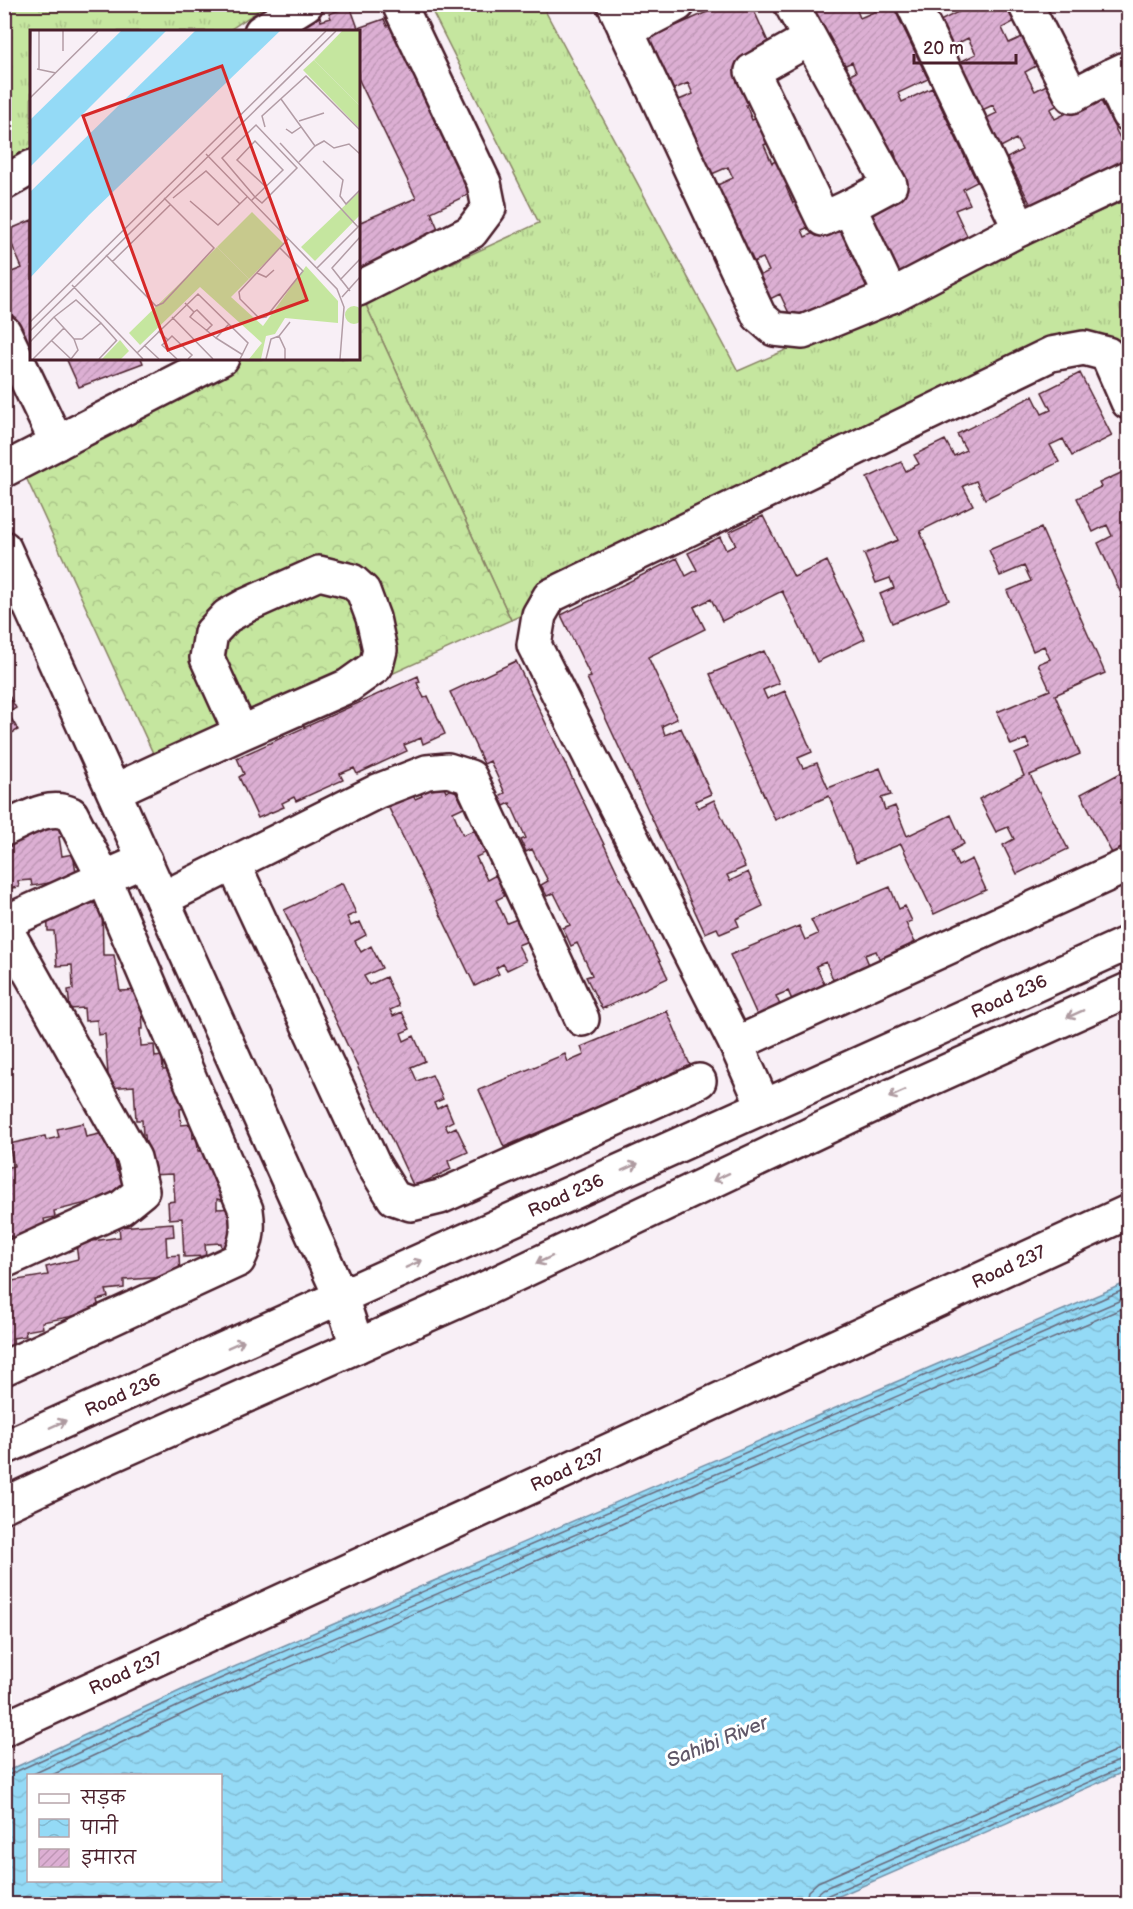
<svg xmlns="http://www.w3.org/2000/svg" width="1133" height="1909" font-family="'Balsamiq Sans','Playpen Sans Deva',sans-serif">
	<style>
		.grass { fill: url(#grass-tufts); stroke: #888265; stroke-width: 1.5 }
		.forest { fill: url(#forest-crowns); stroke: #888265; stroke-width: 1.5 }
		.water { fill: url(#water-waves); stroke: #768fa5; stroke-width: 1.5; fill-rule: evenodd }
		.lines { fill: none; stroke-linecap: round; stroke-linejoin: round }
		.shore { stroke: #686a7c; stroke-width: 1.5 }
		.building { fill: url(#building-hatch); stroke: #4a1f2b; stroke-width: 1.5 }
		.minor-casing { stroke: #4a1f2b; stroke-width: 38 }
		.minor { stroke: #fff; stroke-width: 33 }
		.oneway { stroke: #ae9aa0 }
		.labels { text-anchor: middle; stroke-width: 6; stroke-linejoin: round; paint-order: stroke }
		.street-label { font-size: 18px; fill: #4a1f2b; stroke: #fff }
		.water-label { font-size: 20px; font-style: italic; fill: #605768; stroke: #fff }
		.inset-road { fill: none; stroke: #b29ca5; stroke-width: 1.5 }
		.view { fill: #d62828; fill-opacity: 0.15; stroke: #d62828; stroke-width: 3 }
		.inset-edge { fill: none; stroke: #4a1f2b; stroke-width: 3 }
	</style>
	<defs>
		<pattern id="grass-tufts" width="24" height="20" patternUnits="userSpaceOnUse" patternTransform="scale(1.5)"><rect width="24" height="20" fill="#c5e69f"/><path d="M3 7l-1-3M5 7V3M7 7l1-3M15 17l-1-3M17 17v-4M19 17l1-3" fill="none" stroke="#abc589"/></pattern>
		<pattern id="forest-crowns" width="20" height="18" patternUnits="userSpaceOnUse" patternTransform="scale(1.5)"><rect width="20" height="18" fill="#c5e69f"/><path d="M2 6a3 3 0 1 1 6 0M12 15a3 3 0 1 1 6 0" fill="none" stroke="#abc589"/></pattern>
		<pattern id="water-waves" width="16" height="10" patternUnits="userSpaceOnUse" patternTransform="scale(1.5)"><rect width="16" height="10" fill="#94daf6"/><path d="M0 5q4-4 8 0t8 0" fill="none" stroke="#81bbd3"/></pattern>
		<pattern id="building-hatch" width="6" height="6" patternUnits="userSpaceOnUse" patternTransform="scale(1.5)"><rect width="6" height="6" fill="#dcafd3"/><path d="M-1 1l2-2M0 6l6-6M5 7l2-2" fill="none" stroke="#be96b5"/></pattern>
	</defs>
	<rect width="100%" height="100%" fill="#f8eff6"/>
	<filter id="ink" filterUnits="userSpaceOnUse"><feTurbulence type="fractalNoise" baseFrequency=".0167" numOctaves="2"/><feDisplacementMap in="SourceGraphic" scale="12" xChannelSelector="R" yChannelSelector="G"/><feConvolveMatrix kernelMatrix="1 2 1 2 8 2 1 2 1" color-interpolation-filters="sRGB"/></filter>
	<g filter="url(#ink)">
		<path class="grass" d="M5 5H267L228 31 32 32 31 166 5 184Z
			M429 5H542L738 371 1128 199V338L511 620 365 303 539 223Z"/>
		<path class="forest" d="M365 303 511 620 164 777 18 460 242 359 358 358 359 306Z"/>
		<path class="water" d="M1128 1282V1770L821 1904H5V1772L199 1682ZM28 1776H220V1880H28Z"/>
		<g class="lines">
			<path class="shore" d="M29 1776 204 1694 1128 1297
				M50 1776 208 1702 1128 1306
				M4 1777 201 1687 1128 1288
				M805 1904 808 1891 818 1882 1117 1750 1128 1748
				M814 1904 816 1895 823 1889 1128 1757
				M821 1904 826 1896 1128 1765"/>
		</g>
		<path class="building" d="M725 4H751L774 55 759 99 746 105 752 120 766 114 778 139 764 145 772 163 785 156 797 183 786 187 793 203 804 198 816 224 802 230 805 237 833 224H850L859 267 869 290 794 324 780 294 768 300 757 277 769 271 763 258 745 265 711 188 733 178 728 167 705 177 672 103 693 94 688 83 667 92 644 40Z
			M804 4H863L856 8 860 18 892 4 928 79 898 93 902 102 932 88 977 182 963 189 970 204 955 210 969 240 894 275 865 215 880 164 896 157 894 150 877 158 839 80 856 72 852 62 835 70Z
			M957 4H1021L1026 15 1002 28 1009 43 1035 31 1049 59 1025 72 1035 91 1056 80 1066 101 1050 109 1055 119 1099 97 1128 154V166L1035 213 1007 158 1022 150 1016 139 997 149 982 120 997 113 993 105 978 112 954 65 976 54 968 38 951 47 938 22 960 11Z
			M350 6 358 28 384 19 387 26 398 21 478 190 431 212 441 236 358 273V223L416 198 358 78V32H282L320 17 321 21 331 18 329 14Z
			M32 220V351L23 353 4 306V275L22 268 6 231Z
			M66 358H141L143 363 79 387Z
			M1080 373 1112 436 1072 456 1063 439 1050 445 1059 462 985 499 976 481 963 486 973 505 920 531 949 600 892 623 880 594 894 588 890 578 876 583 864 554 898 540 867 478 901 462 906 471 919 464 914 455 945 440 954 456 966 450 957 434 1033 396 1042 414 1051 410 1042 392Z
			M1123 472 1126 475 1128 474V609L1098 543 1112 536 1107 525 1093 532 1077 498 1101 487 1099 483Z
			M763 516 794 577 827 561 865 639 817 662 782 591 722 621 711 599 694 607 705 629 648 657 677 719 662 726 665 735 681 728 711 794 695 801 698 808 714 800 745 867 727 875 730 881 748 872 763 906 736 919 739 926 720 934 717 928 705 933 587 678 591 677 561 615 677 558 686 576 697 570 688 553 720 537 726 550 736 545 729 532Z
			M1041 528 1105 673 1055 695 1080 754 1030 775 1068 849 1017 874 1003 845 1014 839 1008 827 996 832 979 799 1024 776 1015 754 1030 748 1026 739 1011 745 997 712 1050 690 1038 664 1050 659 1044 646 1033 651 1007 591 1031 581 1024 566 1000 576 989 550Z
			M764 651 779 683 763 690 767 699 785 691 812 752 798 758 803 768 817 763 828 788 880 768 891 795 881 798 885 810 895 806 907 836 951 815 964 844 951 851 958 866 972 859 986 890 934 914 901 844 856 862 829 796 775 820 710 674Z
			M516 661 668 978 602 1009 586 977 592 975 577 943 571 946 563 928 570 925 554 893 547 896 541 885 548 881 532 849 526 852 521 840 526 838 510 803 504 806 499 796 505 793 490 761 484 764 450 692Z
			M418 676 420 682 417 683 424 698 428 696 445 734 423 744 421 738 404 745 407 751 357 774 354 768 340 774 343 780 296 801 294 797 282 803 284 807 258 818 239 777 244 774 237 758Z
			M4 687 16 708 8 713 18 730 4 737Z
			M1128 769V822L1126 823 1128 829V852L1115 859 1081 794Z
			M440 779 446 792 454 788 464 807 453 812 463 835 474 830 485 853 476 857 487 880 496 875 506 895 496 900 507 923 517 919 528 941 518 945 526 961 507 970 503 964 496 968 499 974 475 986 387 804 412 793 415 799 422 796 419 789Z
			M67 821 69 835 59 837 62 856 73 854 77 878 32 886 31 880 18 881 19 887 4 889V842L24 839 22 829Z
			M342 883 356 913 347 917 351 926 360 922 366 935 355 941 361 952 371 946 382 968 364 976 369 985 386 977 399 1006 390 1010 393 1016 402 1012 410 1029 401 1033 404 1041 414 1036 425 1061 411 1067 417 1081 432 1075 443 1099 434 1103 437 1109 446 1104 453 1121 445 1125 448 1131 456 1127 468 1152 448 1161 451 1169 414 1187 284 910Z
			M890 887 899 909 905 906 912 921 906 923 917 947 881 962 876 951 865 955 870 967 834 982 826 962 816 966 825 986 792 1000 788 991 776 996 780 1005 757 1015 730 955 799 926 805 940 818 934 811 920Z
			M102 903 103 955H114L120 991 141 990 143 1029H140L141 1046 154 1045 155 1057 162 1056 163 1070 183 1069 185 1108 180 1109 181 1125 192 1124 193 1138 197 1137 198 1151 218 1150 221 1200 217 1199V1209L235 1208 237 1252H222L221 1243 205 1244 206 1256 184 1257 182 1218 169 1219 168 1202 175 1201 173 1174 148 1175 145 1135H143L142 1120H136L134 1086 109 1088 105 1034 98 1035 97 1020 85 1021 84 1008 70 1009 68 990 73 989 72 965 57 966 54 931H48L47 906Z
			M667 1011 691 1067 504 1147 479 1090 565 1054 568 1062 584 1055 581 1047Z
			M83 1123 86 1137 117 1130 122 1156 114 1158 117 1171 126 1169 131 1192 54 1211 55 1217 44 1219 47 1234 13 1242 11 1236 4 1238V1168L14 1166 9 1144 45 1136 46 1140 59 1137 57 1129Z
			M173 1223 174 1236 166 1237 167 1256 179 1255 180 1276 124 1280V1288L106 1290 108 1297 97 1300 100 1311 42 1322 43 1328 25 1331 26 1336 13 1338 15 1354 4 1355V1271L6 1282 48 1275 46 1267 78 1259 75 1237 87 1236V1242L120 1237 119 1227Z"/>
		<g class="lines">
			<g class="minor-casing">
				<g id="minor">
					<path d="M614 4 759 316 774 329 803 332 891 296 1020 229 1128 178"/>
					<path d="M791 4 890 185 849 207 891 296"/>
					<path d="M913 4 1020 229"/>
					<path d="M1025 4 1072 96 1111 76"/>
					<path d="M626 31 678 4"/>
					<path d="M261 32 306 4"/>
					<path d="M809 39 752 71 823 219 849 207"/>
					<path d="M1128 68 1111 76 1128 114"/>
					<path d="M4 183 32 167"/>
					<path d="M358 289 471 232 489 208 484 183 399 4"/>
					<path d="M4 332 57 443"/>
					<path d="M4 470 222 358"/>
					<path d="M4 548 341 1297 357 1346"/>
					<path d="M114 791 155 772 241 733 348 686 376 666 380 650 373 618 363 591 352 581 319 573 247 605 227 616 211 633 207 658 241 733"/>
					<path d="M4 829C25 820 49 803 71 814L104 878 4 923"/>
					<path d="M233 863 373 1164 394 1198 411 1204 440 1197 699 1081"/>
					<path d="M162 899 378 791 427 772 448 770 470 777 582 1019"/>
					<path d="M4 926 134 1158 142 1191 121 1208 4 1261"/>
					<path d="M736 1044 1128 865"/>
					<path d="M764 1107 736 1044 534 645 539 615 550 596 1051 354 1084 348 1107 354 1128 402"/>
					<path d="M4 1368 238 1260C247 1242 249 1230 246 1210L104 878 145 860"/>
					<path id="s1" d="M4 1448 1128 943"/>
					<path d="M4 1505 85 1467 474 1294 894 1095 1128 990"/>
					<path id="s2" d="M4 1729 1128 1212"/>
				</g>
			</g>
			<use href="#minor" class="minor"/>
		</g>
		<defs><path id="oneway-shaft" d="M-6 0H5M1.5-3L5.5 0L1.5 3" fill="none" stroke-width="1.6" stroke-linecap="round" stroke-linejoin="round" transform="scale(1.5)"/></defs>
		<g class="oneway">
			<use href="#oneway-shaft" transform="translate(1075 1014) rotate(156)"/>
			<use href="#oneway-shaft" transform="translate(897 1094) rotate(156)"/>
			<use href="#oneway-shaft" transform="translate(630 1167) rotate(-24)"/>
			<use href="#oneway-shaft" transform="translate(721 1177) rotate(155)"/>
			<use href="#oneway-shaft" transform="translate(544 1260) rotate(155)"/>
			<use href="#oneway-shaft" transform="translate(414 1264) rotate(-24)"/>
			<use href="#oneway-shaft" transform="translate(236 1344) rotate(-24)"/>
			<use href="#oneway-shaft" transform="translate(58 1424) rotate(-24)"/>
		</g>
	</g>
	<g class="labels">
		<g class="street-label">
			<text dy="6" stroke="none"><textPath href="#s1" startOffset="1102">Road 236</textPath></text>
			<text dy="6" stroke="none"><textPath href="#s1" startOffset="616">Road 236</textPath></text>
			<text dy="6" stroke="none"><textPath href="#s2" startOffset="1106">Road 237</textPath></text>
			<text dy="6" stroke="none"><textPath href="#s1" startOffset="130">Road 236</textPath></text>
			<text dy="6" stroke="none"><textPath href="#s2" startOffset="620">Road 237</textPath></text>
			<text dy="6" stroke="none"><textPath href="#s2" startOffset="134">Road 237</textPath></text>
		</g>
		<g class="water-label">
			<text transform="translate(717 1741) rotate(-22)" y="7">Sahibi River</text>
		</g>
	</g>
	<g transform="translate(30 30)">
		<rect width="330" height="330" fill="#f8eff6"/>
		<path d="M284 30 330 76V99L273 40ZM330 161V185L285 231 271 217ZM187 217 219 249 201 267 233 296 276 236 308 271V293L255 288 245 304 236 306 231 329H219L232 313 170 257 110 315 99 303ZM315 285a9 9 0 1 1 18 0a9 9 0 1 1-18 0ZM90 310 99 321 91 329H72Z" fill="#c5e69f"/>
		<path d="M312 1H330V76L284 30ZM222 182 254 214 219 249 187 217Z" fill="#c5e69f"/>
		<path d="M91 1H136L0 137V90ZM165 1H250L59 185 0 248V162Z" fill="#94daf6"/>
		<path class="inset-road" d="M33 21V1M0 38 1 1M7 39 26 43M9 39V1M0 68 68 1M251 69 285 116 269 132M269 91 294 83M235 97 232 86 276 46 330 100M256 99 262 103 271 97M250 113 328 197M285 116 294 111 304 118 319 114 330 124M176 124 307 259 314 277 310 329M293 131 313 150 310 166 316 174 330 160M143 168 176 141 210 174M160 171 188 195 217 167M221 171 225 167 192 128 226 95 267 138 232 173 225 167 253 140 225 111 207 130 236 157M250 218 273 241 236 287 229 288 210 269 209 262 258 209M76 225 126 276 133 273 184 218 134 168M82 232 140 175M287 238 330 195M227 243 236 247 244 240M310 250 330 229M42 255 113 329M320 261 302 238 330 207M312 267 330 247M155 273 164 282 160 287 186 308M164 282 167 280 182 295 176 301M24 287 46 270 71 293M142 287 183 329M0 292 296 1M199 294 186 308 213 325M0 301 306 1M128 301 138 310 132 315 147 329M138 310 142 306 162 325 158 329M22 311 41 329M0 312 24 287 44 309H52L71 293 87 311M114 315 129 329M107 323 168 264 218 313 210 329M3 329 34 298M41 329 48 320 44 309M69 329 87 310M236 329 241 309 249 306M255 329V319L249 306 260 292"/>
		<path class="view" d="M192 36 277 270 138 320 53 86Z"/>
		<rect width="330" height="330" class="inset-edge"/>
	</g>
	<rect width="1133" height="1909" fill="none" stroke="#fff" stroke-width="24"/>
	<rect x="12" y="12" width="1109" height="1885" fill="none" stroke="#4a1f2b" stroke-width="2" filter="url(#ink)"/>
	<rect x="27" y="1774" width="195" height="108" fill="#ffffff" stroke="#b7a5aa" stroke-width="1.5"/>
	<rect x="39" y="1794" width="30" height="9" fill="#ffffff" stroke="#b7a5aa" stroke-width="1.5"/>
	<text x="81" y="1804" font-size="18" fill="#4a1f2b">सड़क</text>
	<rect x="39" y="1819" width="30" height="18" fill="url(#water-waves)" stroke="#b7a5aa" stroke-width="1.5"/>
	<text x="81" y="1834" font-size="18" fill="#4a1f2b">पानी</text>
	<rect x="39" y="1849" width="30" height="18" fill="url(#building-hatch)" stroke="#b7a5aa" stroke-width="1.5"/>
	<text x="81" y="1864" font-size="18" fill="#4a1f2b">इमारत</text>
	<path d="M914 54v9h102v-9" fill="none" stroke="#4a1f2b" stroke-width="3"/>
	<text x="923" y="54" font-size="18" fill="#4a1f2b" stroke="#ffffff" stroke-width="4.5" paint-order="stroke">20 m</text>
</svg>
